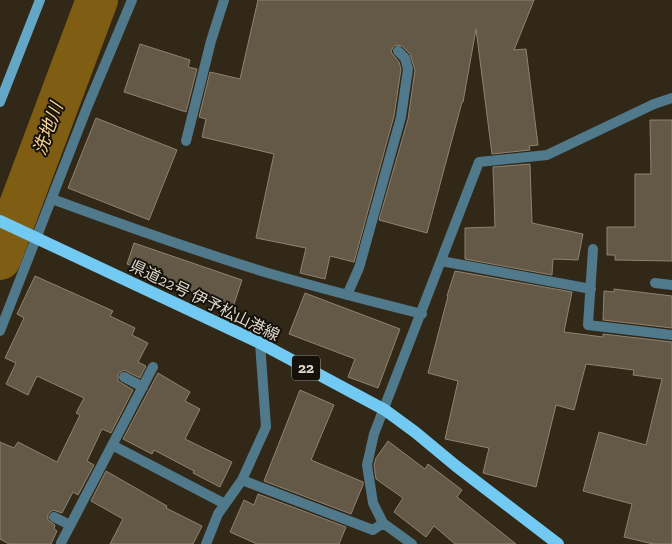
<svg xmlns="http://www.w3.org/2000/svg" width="672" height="544" font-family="'Zilla Slab','Noto Sans JP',serif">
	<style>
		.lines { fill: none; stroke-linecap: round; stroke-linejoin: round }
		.river { stroke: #7f5d13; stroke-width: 42 }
		.building { fill: #645947; stroke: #8f8370 }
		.street { stroke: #51798c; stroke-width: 10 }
		.secondary { stroke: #64a6c5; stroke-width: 10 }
		.primary { stroke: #72c9f1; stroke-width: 12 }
		.labels { text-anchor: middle; stroke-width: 4; stroke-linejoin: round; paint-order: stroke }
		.shield { fill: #15110a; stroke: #a29c92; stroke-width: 1 }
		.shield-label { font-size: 15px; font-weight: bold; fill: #ded7cd }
		.street-label { font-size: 16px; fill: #ded7cd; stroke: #15110a }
		.water-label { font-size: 18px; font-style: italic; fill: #f8d495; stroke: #15110a }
	</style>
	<rect width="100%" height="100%" fill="#312817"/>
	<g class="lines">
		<path class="river" d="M0 259 97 0"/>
	</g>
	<path class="building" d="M258 0H534L514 50 526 49 538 145 529 146 530 150 492 154 476 29 463 102H462L427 233 379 220 408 119 415 70 410 54 402 46 396 45 393 47 391 52 399 62 401 69 394 116 354 262 330 256 325 279 300 273 306 248 256 238 274 154 202 137 206 119 199 117 210 72 240 79Z
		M140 44 190 60 188 67 197 69 186 112 124 92Z
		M96 118 177 150 149 220 68 188Z
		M650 120H672V261L615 260V255H607V227H635V174H651Z
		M530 164 532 223 583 234 578 260 553 259 552 275 465 259V228L495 227 493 167Z
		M134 243 242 280 233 307 194 295 195 292 152 277 154 273 127 264Z
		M455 271 572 292 564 332 603 337V334L672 342V544H653L624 537 632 504 583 491 599 432 646 445 662 379 633 375 634 370 586 364 574 410 556 405 536 487 483 473 489 448 445 439 458 381 428 373 448 296H447Z
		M35 276 113 311 110 316 135 328 132 335 148 343 138 362 146 366 140 378 124 370 118 374V381L133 390 111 433 102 429 87 461 94 465 78 495 73 492 62 513 53 510 48 514V520L55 525 54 529 57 531 51 544H9L0 539V442L14 448 18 442 57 462 80 415 76 413 84 398 37 376 28 395 6 384 16 363 5 358 24 318 17 314Z
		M614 289 672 296V328L603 320 604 291 614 292Z
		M305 293 400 329 378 388 348 377 355 359 289 334Z
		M158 373 190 392 185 401 200 409 185 439 232 462 220 487 193 473 194 471 154 450 152 454 123 439Z
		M300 390 334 405 311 460 363 482V485L351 514 264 481Z
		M388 441 425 469 428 464 462 490 457 497 516 544H455L434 526 426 537 394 512 403 498 376 479 374 465 376 458Z
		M106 471 167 506 166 508 202 526 193 544H110L123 519 91 501Z
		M258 494 346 527 339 544H257L230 532 244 500 254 505Z"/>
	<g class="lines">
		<path class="street" d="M186 141 211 41 224 0
			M52 199C123 225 195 251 268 273 319 288 370 301 422 314
			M593 249 588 325 672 335
			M441 261 591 289
			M655 283 672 285
			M347 295 359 268 401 117 408 69 405 58 398 51
			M0 331 88 105 132 0
			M124 377 143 387
			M112 445 225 504
			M242 480 373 530 383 523
			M54 517 70 525
			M61 543 153 367
			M206 544 218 514 242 480 266 427 260 343
			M412 544 383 523 373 503 367 465 374 434 479 162 547 155 654 104 672 98"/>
		<path class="secondary" d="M0 102 40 0"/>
		<path class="primary" d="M0 221 260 343 385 410 415 432 456 466 558 544"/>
	</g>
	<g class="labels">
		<rect class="shield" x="292" y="355.5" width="28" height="25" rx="4"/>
		<g class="shield-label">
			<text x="306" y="373">22</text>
		</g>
		<g class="street-label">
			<text transform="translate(205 300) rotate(26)" y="6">県道22号 伊予松山港線</text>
		</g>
		<g class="water-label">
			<text transform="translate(48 129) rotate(-70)" y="6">洗地川</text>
		</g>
	</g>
</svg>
